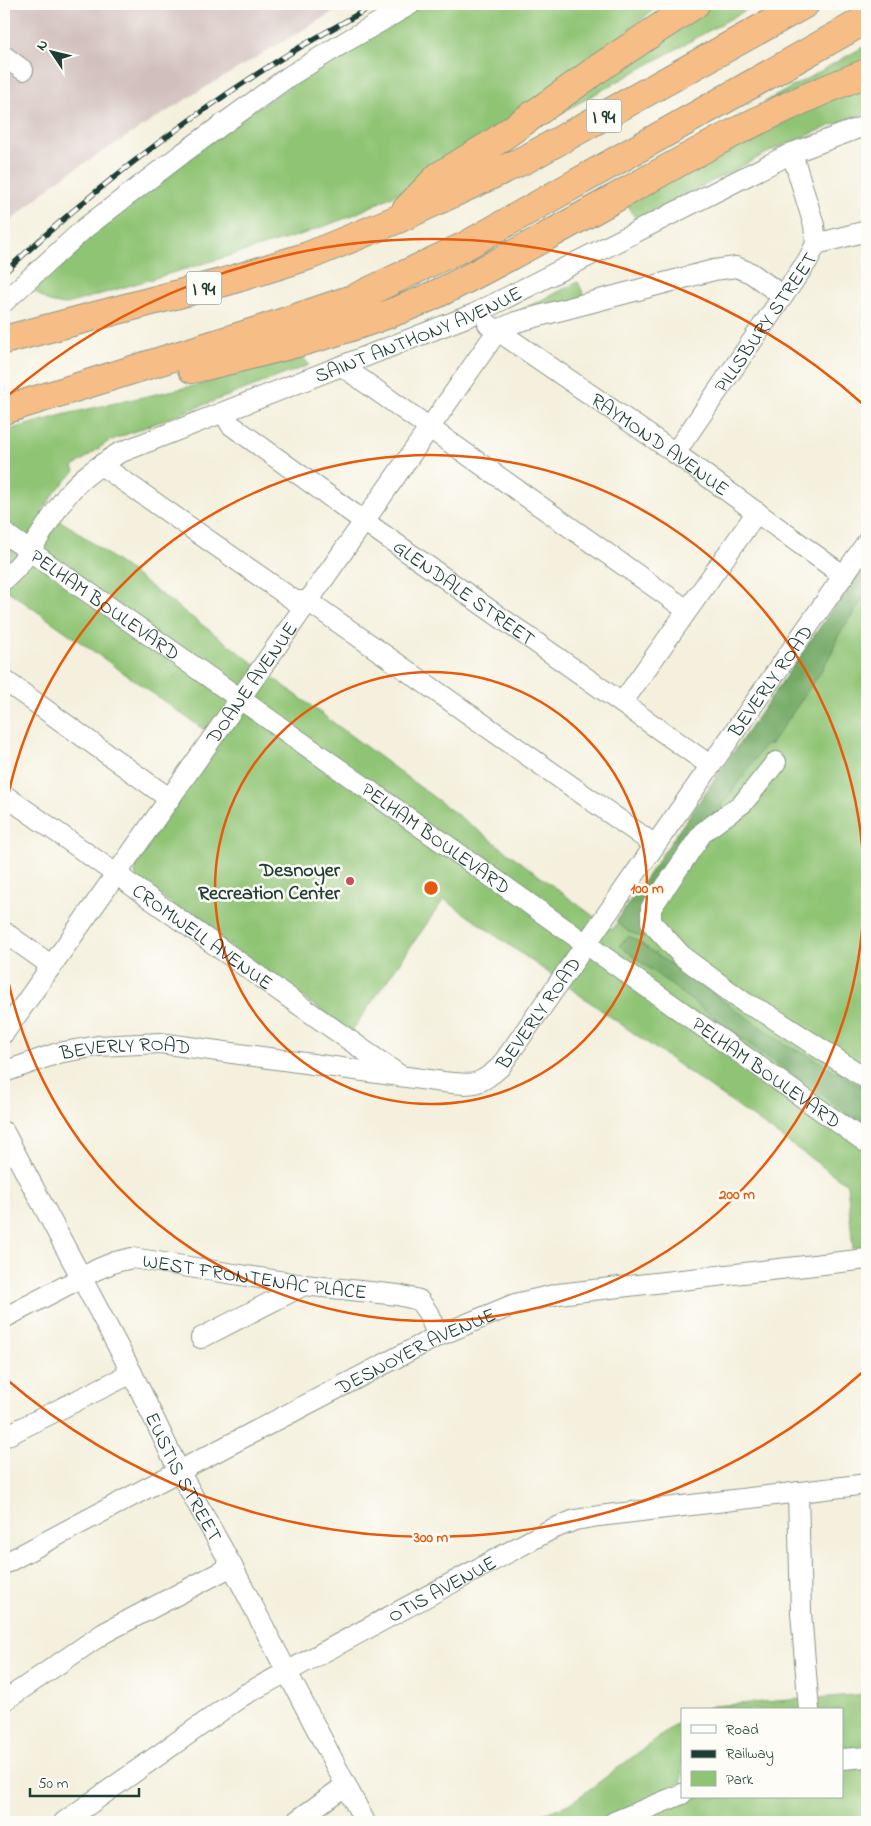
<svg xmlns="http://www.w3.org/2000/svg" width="871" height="1826" font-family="'Indie Flower',sans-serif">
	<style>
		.industrial { fill: #d1bfbd }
		.green { fill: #90c475; stroke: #588054 }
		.forest { fill: #74aa66; stroke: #4a744d }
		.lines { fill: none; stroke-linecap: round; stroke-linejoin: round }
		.minor-casing { stroke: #8a9688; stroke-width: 22 }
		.highway-casing { stroke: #8a9688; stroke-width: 30 }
		.minor { stroke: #fff; stroke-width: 20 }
		.highway { stroke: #f6be86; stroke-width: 28 }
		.rail-casing { stroke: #1f3d34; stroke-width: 5.5 }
		.rail { stroke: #fdfcf7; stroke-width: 4; stroke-dasharray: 11; stroke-linecap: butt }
		.ring { fill: none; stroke: #e8590c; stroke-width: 2.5 }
		.poi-dot { fill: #d1495b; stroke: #fdfcf7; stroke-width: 2 }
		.labels { text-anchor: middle; stroke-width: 5; stroke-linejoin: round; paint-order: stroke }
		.shield { fill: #fdfcf7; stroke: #62766e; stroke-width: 1 }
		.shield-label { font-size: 19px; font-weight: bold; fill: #1f3d34 }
		.street-label { font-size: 20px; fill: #1f3d34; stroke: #fdfcf7 }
		.poi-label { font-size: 20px; font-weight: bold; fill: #1f3d34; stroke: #fdfcf7; text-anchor: end }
		.centre { fill: #e8590c; stroke: #fdfcf7; stroke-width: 2.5 }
		.ring-label { font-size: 15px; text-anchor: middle; font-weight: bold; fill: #e8590c; stroke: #fdfcf7; stroke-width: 5; stroke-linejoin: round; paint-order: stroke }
	</style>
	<rect width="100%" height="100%" fill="#fdfcf7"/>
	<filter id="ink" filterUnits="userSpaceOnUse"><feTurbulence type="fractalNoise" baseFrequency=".02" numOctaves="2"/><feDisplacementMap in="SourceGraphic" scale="10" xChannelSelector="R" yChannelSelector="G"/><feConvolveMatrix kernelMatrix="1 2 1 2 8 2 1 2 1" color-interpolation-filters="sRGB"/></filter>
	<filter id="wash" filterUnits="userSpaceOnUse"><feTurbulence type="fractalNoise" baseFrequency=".0096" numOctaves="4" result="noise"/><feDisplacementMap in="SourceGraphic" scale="20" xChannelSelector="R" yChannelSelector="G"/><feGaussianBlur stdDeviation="1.12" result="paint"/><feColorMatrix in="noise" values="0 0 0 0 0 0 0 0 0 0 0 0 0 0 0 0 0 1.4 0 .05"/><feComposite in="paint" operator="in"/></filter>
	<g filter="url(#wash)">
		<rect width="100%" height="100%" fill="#f4f0dd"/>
		<path class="industrial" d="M4 4H347L196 93 58 180 4 227Z"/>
		<path class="green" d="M426 4H661L513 123 407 189 349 217 303 234 64 305 49 302 30 288 45 272 220 132 364 39Z
			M707 4H757L516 138Z
			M867 45V66L763 103Z
			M867 82V113L830 126 775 149 636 220 625 200Z
			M578 282 586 299 511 315Z
			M303 357 309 365 109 441 73 467 75 471 56 491 42 511 72 528 612 930 867 559V1247L853 1249 847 1184 444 899 351 1032 137 879 135 873 137 861 220 741 4 588V431L66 414 197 385Z
			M867 1694V1822H523L571 1803 682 1720V1797H842V1710H702L713 1706Z"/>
		<path class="forest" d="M867 559V593L838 636 832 652 820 673 771 744 764 746 644 916V938L627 931 616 921Z
			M630 936 789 1047 808 1055 867 1090V1127L739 1037 619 945Z"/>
	</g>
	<g filter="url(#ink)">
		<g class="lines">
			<g class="minor-casing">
				<g id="minor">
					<path d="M4 56 23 70"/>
					<path d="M816 244 867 231"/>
					<path d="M4 302 85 228 183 153 288 77 345 42 411 4"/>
					<path id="s1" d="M488 324 675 453 844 576"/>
					<path d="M342 366 687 610"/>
					<path id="s2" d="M224 413 231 425 351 512 711 766"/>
					<path id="s3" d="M675 453 808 260 816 244 814 225 792 153"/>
					<path d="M101 465 295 601H308L655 845"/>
					<path id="s4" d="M4 533 253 708 867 1143"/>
					<path id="s5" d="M4 580C31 557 46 522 68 494 81 477 101 465 119 453L474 314 792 153 867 125"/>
					<path d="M4 680 170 799"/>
					<path d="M622 703 757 512"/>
					<path d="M776 762 743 803 703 832 651 908V922L683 957 745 1003 767 1014 867 1079"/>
					<path id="s6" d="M4 795C136 887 266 983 398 1074"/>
					<path d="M4 932 52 966"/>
					<path id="s7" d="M4 1033 218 730 498 330 516 322 714 270 736 267 751 273 783 296"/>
					<path id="s8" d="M4 1072 58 1053 98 1046 160 1043 443 1082C472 1085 478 1087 500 1067L867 542"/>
					<path id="s9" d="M4 1132 132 1373 179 1471 232 1566 365 1822"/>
					<path id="s10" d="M4 1318 98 1269 115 1262 132 1258 304 1285 398 1295 419 1300 428 1313 438 1336"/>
					<path d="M201 1338 304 1285"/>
					<path d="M4 1437 132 1373"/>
					<path d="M798 1492 801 1613 809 1710"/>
					<path id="s11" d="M4 1564 179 1471 438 1336 515 1304 558 1294 867 1259"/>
					<path d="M4 1701 104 1633 232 1566"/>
					<path d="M842 1759 867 1757"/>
					<path id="s12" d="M64 1822 242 1696 550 1530 575 1520 599 1516 867 1484"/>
					<path d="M295 1822 346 1785"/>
					<path d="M614 1822 682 1794"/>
				</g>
			</g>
			<g class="highway-casing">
				<path id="highway" d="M406 210 439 176 492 144 599 68 695 4
					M4 340 228 281 308 256 398 219 528 158 805 4
					M192 369C273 350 354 331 430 297 467 280 502 260 538 241 646 182 751 116 867 73
					M4 410 263 329 355 298 465 246 867 19"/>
			</g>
			<use href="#minor" class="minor"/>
			<use href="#highway" class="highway"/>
			<g class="rail-casing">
				<path id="rail" d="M4 273C86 195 176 126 271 65 305 43 341 24 376 4"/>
			</g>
			<use href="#rail" class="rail"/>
		</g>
	</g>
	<g class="ring">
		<circle cx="431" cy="888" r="216"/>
		<path d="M4 817A433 433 0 1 1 4 959"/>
		<path d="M865 1370A649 649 0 0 1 5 1378M5 398A649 649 0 0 1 865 406"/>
	</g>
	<circle class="poi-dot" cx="350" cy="881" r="5"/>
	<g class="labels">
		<g class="shield">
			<rect x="586.5" y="99.5" width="35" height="33" rx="4"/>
			<rect x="186.5" y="271.5" width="35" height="33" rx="4"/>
		</g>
		<g class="shield-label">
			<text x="604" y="123">I 94</text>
			<text x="204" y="295">I 94</text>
		</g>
		<g class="street-label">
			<text dy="7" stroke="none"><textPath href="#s3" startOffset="159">PILLSBURY STREET</textPath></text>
			<text dy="7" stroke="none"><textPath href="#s5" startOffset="495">SAINT ANTHONY AVENUE</textPath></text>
			<text dy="7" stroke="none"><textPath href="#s1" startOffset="210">RAYMOND AVENUE</textPath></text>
			<text dy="7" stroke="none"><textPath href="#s2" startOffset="301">GLENDALE STREET</textPath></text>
			<text dy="7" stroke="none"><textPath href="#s4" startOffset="124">PELHAM BOULEVARD</textPath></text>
			<text dy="7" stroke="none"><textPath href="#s8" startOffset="979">BEVERLY ROAD</textPath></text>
			<text dy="7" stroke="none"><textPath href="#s7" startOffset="429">DOANE AVENUE</textPath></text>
			<text dy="7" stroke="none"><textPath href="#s4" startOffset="529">PELHAM BOULEVARD</textPath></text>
			<text dy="7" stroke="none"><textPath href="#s6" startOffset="244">CROMWELL AVENUE</textPath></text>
			<text dy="7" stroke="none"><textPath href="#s8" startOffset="574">BEVERLY ROAD</textPath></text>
			<text dy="7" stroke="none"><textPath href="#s8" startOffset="125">BEVERLY ROAD</textPath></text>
			<text dy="7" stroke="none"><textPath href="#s4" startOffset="934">PELHAM BOULEVARD</textPath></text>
			<text dy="7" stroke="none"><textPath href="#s10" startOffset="266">WEST FRONTENAC PLACE</textPath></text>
			<text dy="7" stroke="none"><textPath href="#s11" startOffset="464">DESNOYER AVENUE</textPath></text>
			<text dy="7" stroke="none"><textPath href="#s9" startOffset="389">EUSTIS STREET</textPath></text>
			<text dy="7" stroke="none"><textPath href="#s12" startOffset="445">OTIS AVENUE</textPath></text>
		</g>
		<g class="poi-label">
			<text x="340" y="876">Desnoyer<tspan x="340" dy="23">Recreation Center</tspan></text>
		</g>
	</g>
	<circle cx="431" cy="888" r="8" class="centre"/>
	<g class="ring-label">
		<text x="647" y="893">100 m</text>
		<text x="737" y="1199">200 m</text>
		<text x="431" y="1542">300 m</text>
	</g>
	<rect width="871" height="1826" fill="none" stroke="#fdfcf7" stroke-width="20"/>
	<rect x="681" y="1708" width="162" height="90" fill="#fdfcf7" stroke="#a4b0a9"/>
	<rect x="691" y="1725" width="25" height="8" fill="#ffffff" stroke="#a4b0a9"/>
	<text x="726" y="1734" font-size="15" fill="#1f3d34">Road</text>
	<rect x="691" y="1750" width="25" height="8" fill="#1f3d34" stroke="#a4b0a9"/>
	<text x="726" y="1758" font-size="15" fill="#1f3d34">Railway</text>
	<rect x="691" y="1771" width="25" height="15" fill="#90c475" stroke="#a4b0a9"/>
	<text x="726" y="1784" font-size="15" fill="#1f3d34">Park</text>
	<g transform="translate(52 52) rotate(305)" stroke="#fdfcf7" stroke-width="4" paint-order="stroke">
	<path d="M0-4L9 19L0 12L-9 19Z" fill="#1f3d34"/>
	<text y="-8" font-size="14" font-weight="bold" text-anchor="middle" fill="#1f3d34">N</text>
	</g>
	<path d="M30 1788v8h109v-8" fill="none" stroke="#1f3d34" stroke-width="2.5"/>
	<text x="38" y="1788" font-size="15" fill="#1f3d34" stroke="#fdfcf7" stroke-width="4" paint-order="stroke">50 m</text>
</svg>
